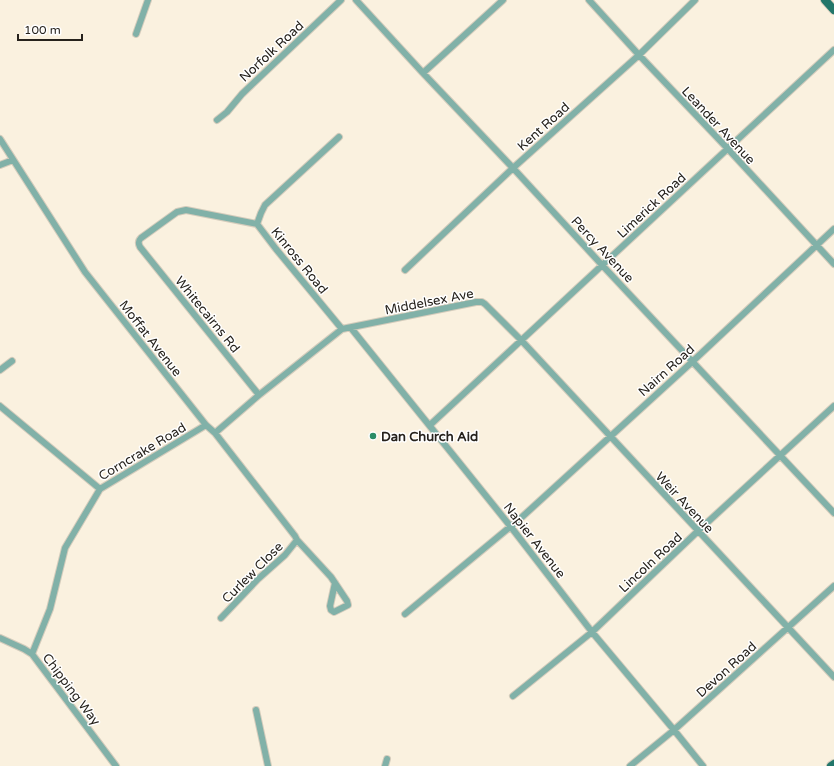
<svg xmlns="http://www.w3.org/2000/svg" width="834" height="766" font-family="'Varela Round',sans-serif">
	<style>
		.lines { fill: none; stroke-linecap: round; stroke-linejoin: round }
		.minor-casing { stroke: #d4ccbc; stroke-width: 8 }
		.major-casing { stroke: #d4ccbc; stroke-width: 10 }
		.minor { stroke: #81b1a8; stroke-width: 6 }
		.major { stroke: #22766a; stroke-width: 8 }
		.poi-dot { fill: #298c67; stroke: #fff; stroke-width: 1.5 }
		.labels { text-anchor: middle; stroke-width: 3; stroke-linejoin: round; paint-order: stroke }
		.street-label { font-size: 13px; fill: #26221c; stroke: #fff }
		.poi-label { font-size: 13px; font-weight: bold; fill: #26221c; stroke: #fff; text-anchor: start }
	</style>
	<rect width="100%" height="100%" fill="#faf1df"/>
	<g class="lines">
		<g class="minor-casing">
			<path id="minor" d="M356 0 423 73 513 168 602 265 834 513
				M589 0 639 55 728 149 834 264
				M136 34 148 0
				M423 73 503 0
				M217 120 227 112 242 94 341 0
				M339 137 265 205 261 213 257 224 276 249 342 329
				M0 139 85 272 206 425 215 433 295 536 297 540 331 577 347 601 348 605 334 612 331 610 330 606 335 583
				M0 165 13 160
				M257 224 186 210 177 212 141 238C138 241 138 243 140 247L259 395
				M405 270 513 168 639 55 695 0
				M351 328 511 527 592 632 674 730 703 766
				M0 370 12 361
				M0 406 100 489
				M430 425 834 50
				M215 433 259 395 342 329 476 302H482L485 304 521 340 834 677
				M405 614 522 517 692 362 834 229
				M221 618 258 579 285 555 297 540
				M0 638 24 649 32 654 116 766
				M32 654 50 609 65 548 100 489 206 425
				M513 696 592 632 698 531 834 406
				M256 710 268 766
				M385 766 387 759
				M630 766 674 730 834 586"/>
		</g>
		<g class="major-casing">
			<path id="major" d="M825 0 834 10
				M831 766 834 764"/>
		</g>
		<use href="#minor" class="minor"/>
		<use href="#major" class="major"/>
	</g>
	<circle class="poi-dot" cx="373" cy="436" r="4"/>
	<g class="labels">
		<g class="street-label">
			<text transform="translate(271 51) rotate(-43)" y="5">Norfolk Road</text>
			<text transform="translate(719 125) rotate(47)" y="5">Leander Avenue</text>
			<text transform="translate(543 126) rotate(-42)" y="5">Kent Road</text>
			<text transform="translate(651 205) rotate(-43)" y="5">Limerick Road</text>
			<text transform="translate(603 249) rotate(47)" y="5">Percy Avenue</text>
			<text transform="translate(300 260) rotate(51)" y="5">Kinross Road</text>
			<text transform="translate(429 301) rotate(-11)" y="5">Middelsex Ave</text>
			<text transform="translate(208 314) rotate(51)" y="5">Whitecairns Rd</text>
			<text transform="translate(151 338) rotate(52)" y="5">Moffat Avenue</text>
			<text transform="translate(666 370) rotate(-42)" y="5">Nairn Road</text>
			<text transform="translate(142 451) rotate(-31)" y="5">Corncrake Road</text>
			<text transform="translate(685 502) rotate(47)" y="5">Weir Avenue</text>
			<text transform="translate(535 540) rotate(52)" y="5">Napier Avenue</text>
			<text transform="translate(650 562) rotate(-43)" y="5">Lincoln Road</text>
			<text transform="translate(252 572) rotate(-45)" y="5">Curlew Close</text>
			<text transform="translate(726 669) rotate(-42)" y="5">Devon Road</text>
			<text transform="translate(72 689) rotate(53)" y="5">Chipping Way</text>
		</g>
		<g class="poi-label">
			<text x="381" y="441">Dan Church Aid</text>
		</g>
	</g>
	<path d="M18 34v6h64v-6" fill="none" stroke="#26221c" stroke-width="2"/>
	<text x="24" y="34" font-size="12" fill="#26221c" stroke="#ffffff" stroke-width="3" paint-order="stroke">100 m</text>
</svg>
